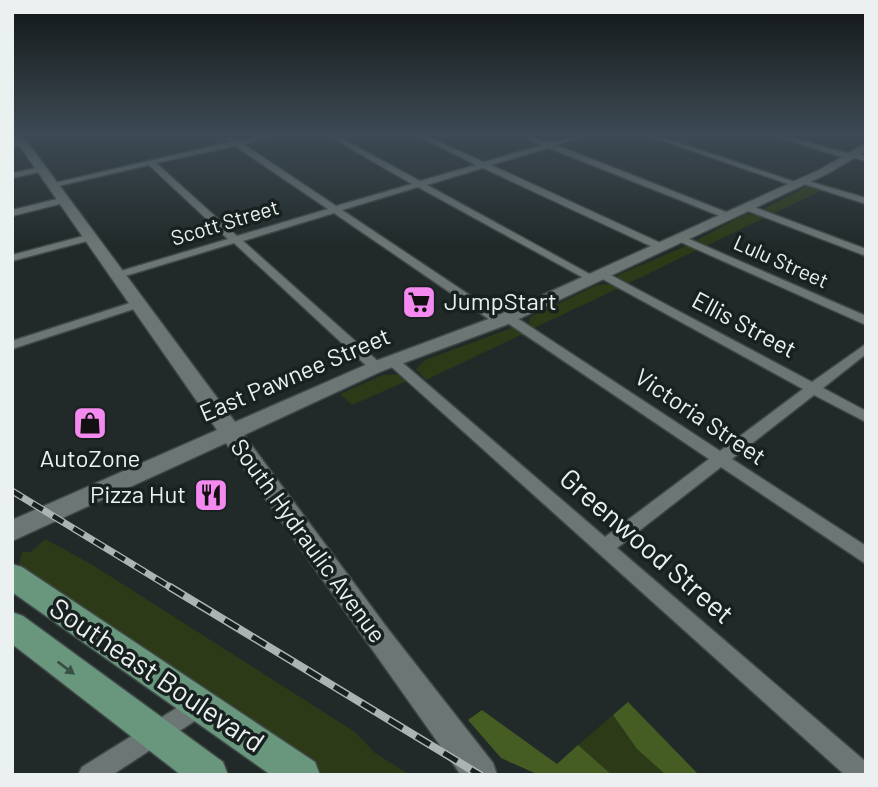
<svg xmlns="http://www.w3.org/2000/svg" width="878" height="787" font-family="Barlow,sans-serif">
	<style>
		.green { fill: #2c3a18 }
		.forest { fill: #455d23 }
		.lines { fill: none; stroke-linecap: round; stroke-linejoin: round }
		.street-casing { stroke: #404847; stroke-width: 3 }
		.secondary-casing { stroke: #404847; stroke-width: 3 }
		.primary-casing { stroke: #404847; stroke-width: 3 }
		.street { fill: #6c7675; fill-rule: evenodd }
		.secondary { fill: #6c7675; fill-rule: evenodd }
		.primary { fill: #69977e; fill-rule: evenodd }
		.rail-far1-casing { stroke: #acb3b2; stroke-width: 7 }
		.rail-casing { stroke: #acb3b2; stroke-width: 8 }
		.rail-far1 { stroke: #18211f; stroke-width: 4.5; stroke-dasharray: 12; stroke-linecap: butt }
		.rail { stroke: #18211f; stroke-width: 5; stroke-dasharray: 16; stroke-linecap: butt }
		.oneway { fill: #385045 }
		.labels { text-anchor: middle; stroke-width: 7; stroke-linejoin: round; paint-order: stroke }
		.far-street-label { font-size: 21px; fill: #ebf1f0; stroke: #18211f }
		.poi-label { font-size: 24px; fill: #ebf1f0; stroke: #18211f; text-anchor: start }
		.street-label { font-size: 24px; fill: #ebf1f0; stroke: #18211f }
		.near-street-label { font-size: 28px; fill: #ebf1f0; stroke: #18211f }
	</style>
	<rect width="100%" height="100%" fill="#212a29"/>
	<path class="green" d="M808 186 823 190 772 214 763 209Z
		M746 214 766 217 706 246 697 240Z
		M686 246 699 249 627 284 618 278V275Z
		M607 284 619 288 534 328 529 324 530 317 597 285Z
		M512 328 525 333 426 380 416 369 425 360Z
		M396 374 409 380 352 405 340 394 383 375Z
		M45 539 91 564 355 732 375 753 410 775H322L22 570 19 564 22 552H31Z
		M613 715 637 749 666 775H612L578 745Z"/>
	<path class="forest" d="M628 702 699 775H666L637 749 613 715Z
		M482 710 557 764 578 745 612 775H539L501 758 468 720Z"/>
	<g class="lines">
		<g class="street-casing">
			<path id="street" d="M221 135H228L237 141 265 135H276L243 144 336 206 412 184 327 135H335L420 181 476 165 416 135H424L484 162 542 145 520 135C530 135 537 140 547 142 559 144 574 135 586 135L556 145 731 214V218H725L549 148 491 165 665 245V249H657L483 168 427 185 595 277 597 279 591 282 418 187 342 210 501 316 507 313 511 314 720 451 803 389 597 276V272H605L812 382 866 344V354L823 388 866 411V422L814 395 732 459 866 546V564L721 467 617 548 866 762V775H845L385 361 392 357 397 358 605 537 709 459 506 322 500 325 496 324 334 213 243 241 381 364 383 367 381 370H371L234 243 122 277H114V273L228 239 149 165 54 187 50 184 230 142ZM235 146 328 209 237 236 156 163Z
				M646 135H656L801 184 794 186Z
				M772 135H782L847 153 850 152 866 156V161L850 157 844 158Z
				M23 140H26V144L12 146V142Z
				M42 167H45V171L12 178V173Z
				M801 179 866 198V204L801 183Z
				M65 197 68 198V202L12 216V210Z
				M746 204 866 249V256L743 209 741 207Z
				M91 234 96 237 95 239 12 261V255Z
				M680 235 866 316V325L676 240 675 238Z
				M139 300 143 302V306L12 349V341Z
				M199 694 207 697 210 705 207 713 112 775H78L82 767Z"/>
		</g>
		<g class="secondary-casing">
			<path id="secondary" d="M12 135H22L235 422 370 363 494 317 819 170 866 143V151L827 174 506 325 382 371 244 435 388 629 493 763 497 775H461L226 443 12 541V520L217 430Z"/>
		</g>
		<g class="primary-casing">
			<path id="primary" d="M12 564 22 567 315 762 320 775H271L12 592Z
				M12 612 23 616 223 762 228 775H181L12 644Z"/>
		</g>
		<use href="#street" class="street"/>
		<use href="#secondary" class="secondary"/>
		<use href="#primary" class="primary"/>
		<g class="rail-far1-casing">
			<path id="rail-far1" d="M12 491 173 589"/>
		</g>
		<g class="rail-casing">
			<path id="rail" d="M170 587 480 775"/>
		</g>
		<use href="#rail-far1" class="rail-far1"/>
		<use href="#rail" class="rail"/>
	</g>
	<defs><path id="oneway-solid" d="M-6-.8H1V-3.2L6.5 0L1 3.2V.8H-6Z" transform="scale(1.75)"/></defs>
	<use class="oneway" href="#oneway-solid" transform="translate(66 668) rotate(37)"/>
	<linearGradient id="sky" x2="0" y2="1"><stop stop-color="#121717"/><stop offset="0.55" stop-color="#3d4a54"/><stop offset="1" stop-color="#3d4a54" stop-opacity="0"/></linearGradient>
	<rect width="878" height="245" fill="url(#sky)"/>
	<defs>
		<g id="supermarket-square" transform="scale(1.75)"><rect x="-9" y="-9" width="18" height="18" rx="4" fill="#f489ef" stroke="#18211f"/><path d="M-6-5.5h2.5l.6 2H6L4.5 2H-2.5L-4.4-4H-6ZM-1.5 3.2a1.3 1.3 0 1 0 .1 0ZM3 3.2a1.3 1.3 0 1 0 .1 0Z" fill="#111"/></g>
		<g id="shop-square" transform="scale(1.75)"><rect x="-9" y="-9" width="18" height="18" rx="4" fill="#f489ef" stroke="#18211f"/><path d="M-5-2.5h2.3a2.7 3.5 0 0 1 5.4 0H5L5.5 6h-11ZM-1.5-2.5h3a1.5 2.3 0 0 0-3 0Z" fill="#111"/></g>
		<g id="restaurant-square" transform="scale(1.75)"><rect x="-9" y="-9" width="18" height="18" rx="4" fill="#f489ef" stroke="#18211f"/><path d="M-5-6h1v4h1v-4h1v4h1v-4h1v5L-1.5 .5V6h-2V.5L-5-1ZM5-6V6H3V1.5H1.5Q1.5-4 5-6Z" fill="#111"/></g>
	</defs>
	<g fill-rule="evenodd">
		<use href="#supermarket-square" x="419" y="302"/>
		<use href="#shop-square" x="90" y="423"/>
		<use href="#restaurant-square" x="211" y="495"/>
	</g>
	<g class="labels">
		<g class="far-street-label">
			<text transform="translate(225 223) rotate(-17)" y="7">Scott Street</text>
			<text transform="translate(781 262) rotate(24)" y="7">Lulu Street</text>
		</g>
		<g class="poi-label">
			<text x="444" y="310">JumpStart</text>
			<text x="90" y="467" text-anchor="middle">AutoZone</text>
			<text x="186" y="503" text-anchor="end">Pizza Hut</text>
		</g>
		<g class="street-label">
			<text transform="translate(744 325) rotate(28)" y="8">Ellis Street</text>
			<text transform="translate(295 375) rotate(-23)" y="8">East Pawnee Street</text>
			<text transform="translate(700 417) rotate(34)" y="8">Victoria Street</text>
			<text transform="translate(308 541) rotate(54)" y="8">South Hydraulic Avenue</text>
		</g>
		<g class="near-street-label">
			<text transform="translate(647 546) rotate(41)" y="10">Greenwood Street</text>
			<text transform="translate(157 675) rotate(34)" y="10">Southeast Boulevard</text>
		</g>
	</g>
	<rect width="878" height="787" fill="none" stroke="#ebf1f0" stroke-width="28"/>
</svg>
